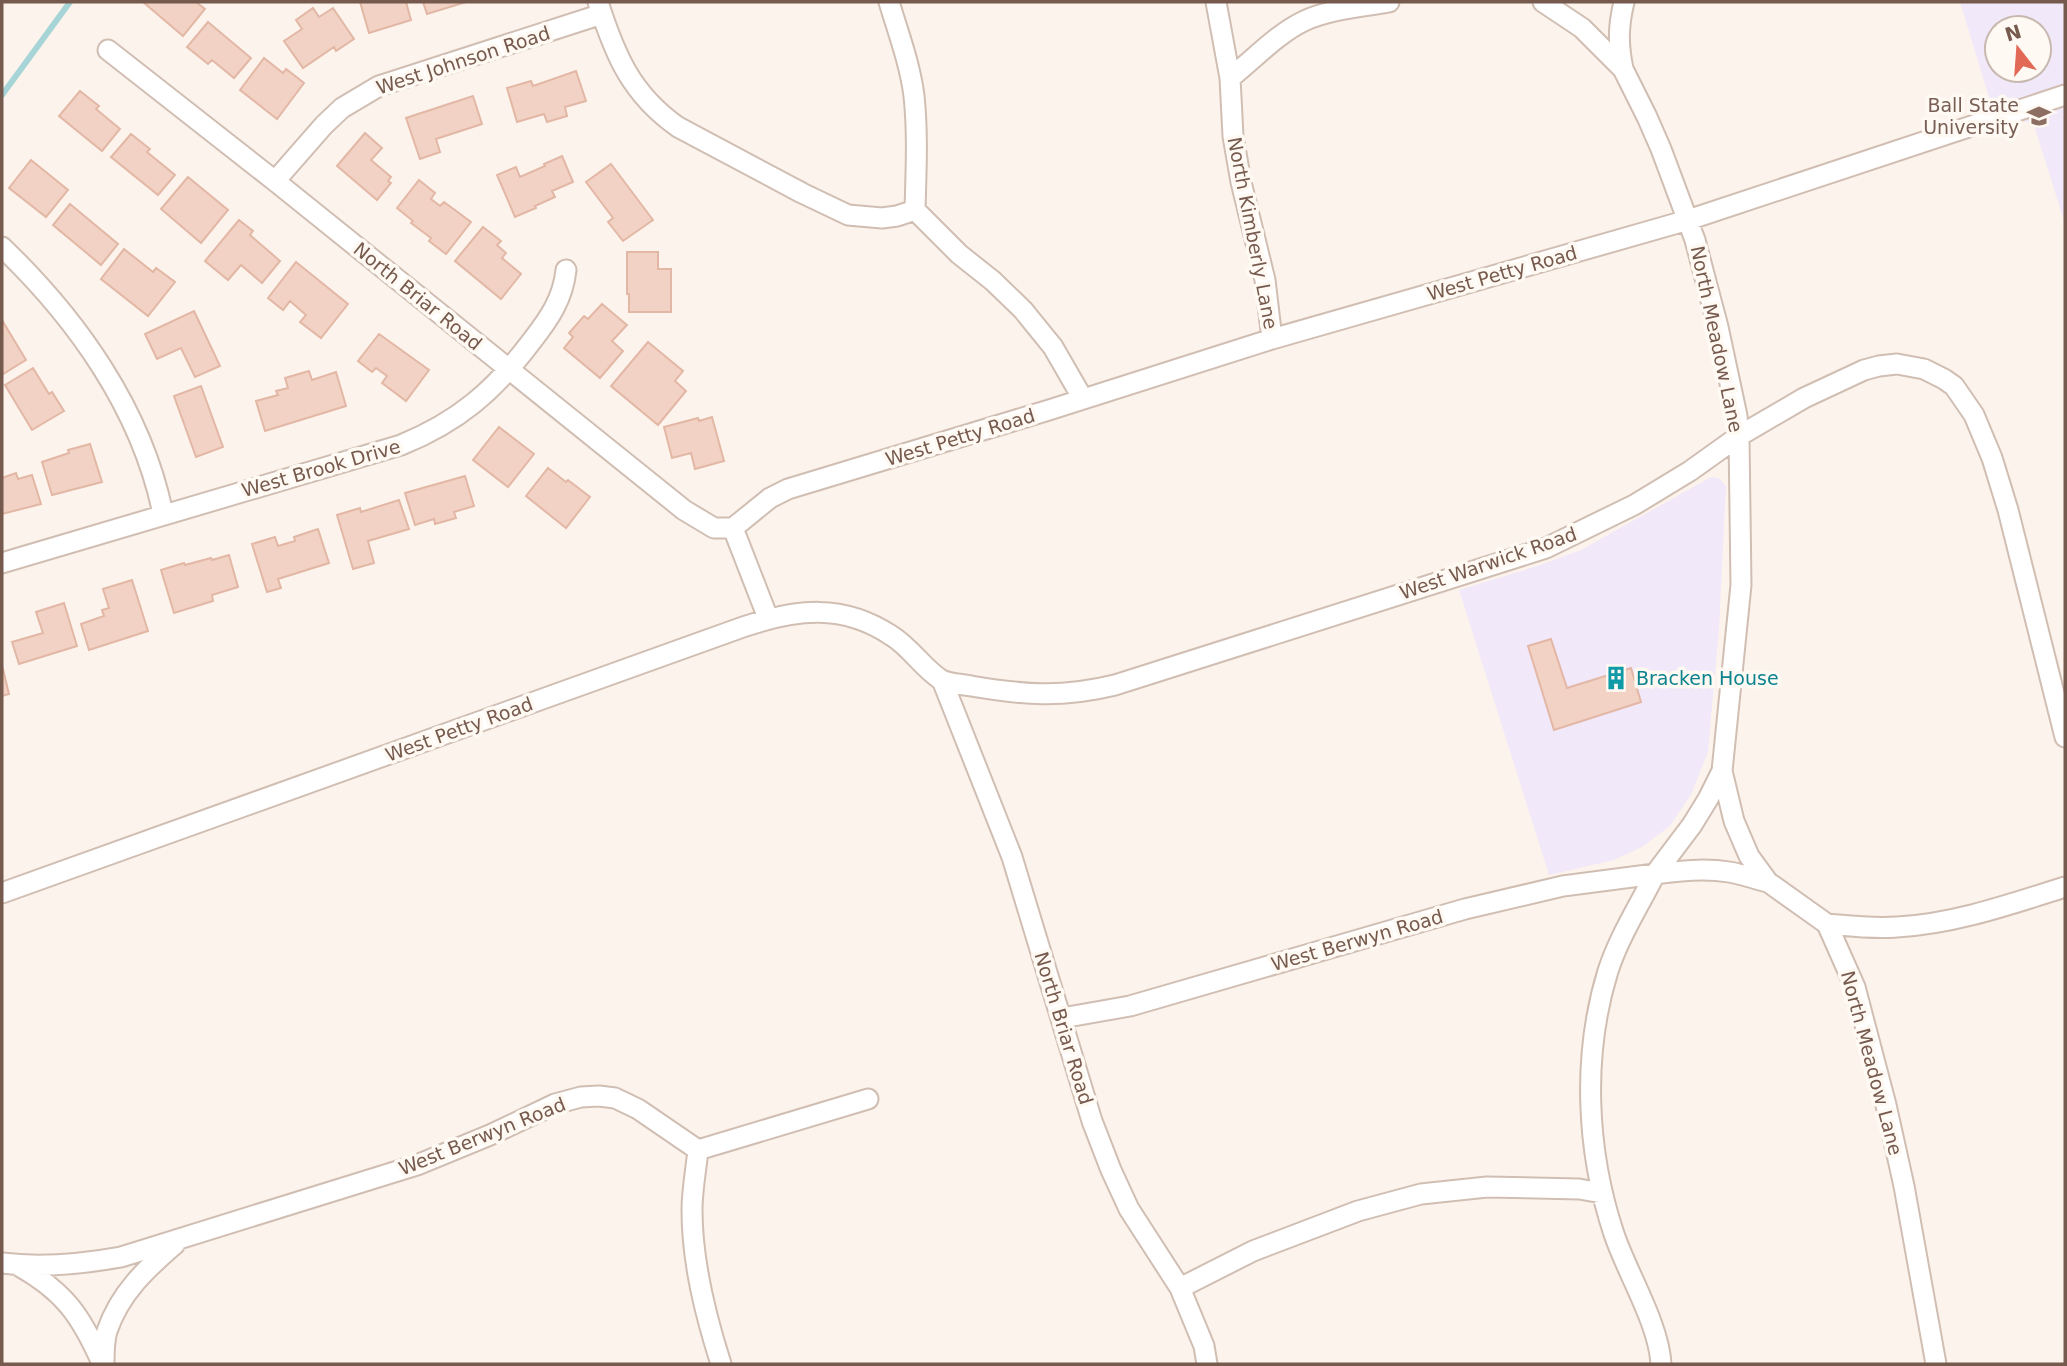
<svg xmlns="http://www.w3.org/2000/svg" width="2067" height="1366" font-family="'DejaVu Sans',sans-serif">
	<style>
		.education { fill: #f1e8f9; fill-rule: evenodd }
		.lines { fill: none; stroke-linecap: round; stroke-linejoin: round }
		.stream { stroke: #a6d4d7; stroke-width: 6 }
		.building { fill: #f1d2c4; stroke: #e3b7a5; stroke-width: 2 }
		.street-casing { stroke: #d1beb3; stroke-width: 23 }
		.street { stroke: #fff; stroke-width: 19 }
		.labels { text-anchor: middle; stroke-width: 7; stroke-linejoin: round; paint-order: stroke }
		.street-label { font-size: 19px; fill: #775a4e; stroke: #fef9f2 }
		.education-label { font-size: 19px; fill: #785e54; stroke: #fef9f2; text-anchor: end }
		.culture-label { font-size: 19px; fill: #0d838f; stroke: #fef9f2; text-anchor: start }
	</style>
	<rect width="100%" height="100%" fill="#fcf4ec"/>
	<path class="education" d="M1960 2H2065V224L2034 125 1992 107ZM1997 28H2039V70H1997Z
		M1711 477 1719 478 1726 486 1719 629 1708 752 1692 793 1670 826 1642 847 1614 860 1549 875 1459 590 1537 566 1581 550Z"/>
	<g class="lines">
		<path class="stream" d="M2 95 70 2"/>
	</g>
	<path class="building" d="M143 2H196L205 9 183 36Z
		M360 2H406L411 20 369 33Z
		M423 2H466L427 14Z
		M313 8 319 17 333 8 354 39 336 51 334 47 303 68 284 41 302 29 296 20Z
		M208 22 251 58 234 78 212 60 208 64 187 47Z
		M264 58 283 73 286 69 304 83 277 119 240 90Z
		M576 71 586 101 565 107 567 116 547 122 544 114 517 122 507 88 531 81 533 86Z
		M80 91 99 106 96 109 120 129 102 151 59 116Z
		M473 96 482 124 436 139 440 152 420 159 406 118Z
		M365 133 382 148 371 160 391 177 388 181 391 183 377 200 337 166Z
		M131 134 150 149 147 152 175 175 158 195 111 157Z
		M562 156 573 182 552 191 555 197 535 206 536 208 515 217 497 175 516 167 520 177 545 166 544 164Z
		M31 160 68 190 46 217 9 188Z
		M611 164 653 220 623 241 608 222 613 218 586 182Z
		M188 177 228 210 201 243 161 209Z
		M419 180 435 193 431 199 440 206 444 202 471 222 446 254 429 241 431 238 411 223 413 221 397 208Z
		M70 204 118 244 101 265 53 225Z
		M239 220 253 231 250 235 280 261 262 283 241 265 228 280 205 261Z
		M483 227 501 241 497 245 506 253 502 258 521 274 501 299 455 261Z
		M124 249 153 272 156 268 175 282 148 316 101 279Z
		M627 252H658V269H671V312H629V294H627Z
		M296 262 348 304 321 338 300 322 306 315 290 301 283 310 268 298Z
		M602 304 627 325 612 341 623 351 600 378 564 348 573 337 569 333 584 316 588 319Z
		M194 311 220 366 195 377 181 348 157 359 145 334Z
		M2 320 26 360 3 374 2 372Z
		M379 334 429 370 406 401 382 383 387 376 376 368 372 372 358 361Z
		M648 342 683 371 675 381 686 391 658 425 611 386Z
		M33 368 49 394 52 392 64 411 32 430 5 385Z
		M309 371 312 380 336 372 346 406 265 431 256 401 278 395 276 391 288 388 285 378Z
		M201 386 223 447 196 457 174 396Z
		M712 417 724 461 695 469 691 453 672 458 664 427 698 418 699 421Z
		M499 427 534 454 508 487 473 460Z
		M90 444 102 482 52 495 42 462 69 453 68 450Z
		M548 468 566 482 568 480 590 497 566 528 526 496Z
		M16 473 18 479 32 475 41 504 2 514V478Z
		M465 476 474 506 454 512 456 518 435 524 434 519 415 525 405 493Z
		M399 500 409 529 368 541 374 563 353 569 337 515 360 508 361 512Z
		M318 529 329 563 278 579 281 588 267 592 252 544 275 537 278 546 295 541 294 537Z
		M229 555 238 587 212 595 213 601 174 613 161 570 184 563 185 565 211 558 212 560Z
		M132 580 148 631 89 650 81 624 104 616 102 610 109 608 103 589Z
		M64 603 77 646 19 664 12 642 43 633 36 612Z
		M1551 639 1567 688 1631 668 1641 702 1554 730 1528 646Z
		M2 665 9 694 2 696Z"/>
	<g class="lines">
		<g class="street-casing">
			<path id="street" d="M598 2C615 55 631 94 678 127L802 193 848 215 882 218 897 216 915 210
				M889 2C898 32 910 64 914 96 918 134 916 172 915 210L959 254 993 281 1023 310 1053 347 1083 399
				M1216 2 1230 78 1233 136 1241 182 1265 280 1272 339
				M1543 2 1582 28 1623 69 1647 117 1661 149 1695 240 1718 327 1737 416 1739 436 1741 585 1722 771 1734 821 1749 856 1768 882 1827 924 1855 987 1886 1105 1904 1186 1936 1364
				M108 50 275 181 684 510 714 528H733
				M1623 69C1618 44 1618 27 1624 2
				M1230 78C1254 59 1277 34 1304 21 1330 9 1362 7 1389 2
				M275 181 324 125 342 108 379 86 602 14
				M2 247C77 319 142 410 163 514
				M733 528 770 498 788 489 1049 410 1272 339 1688 220 2065 95
				M733 528 768 618
				M2 563 401 445C458 422 494 391 531 342 549 319 563 299 566 270
				M942 680 1012 857 1092 1121 1111 1170 1129 1209 1180 1288 1204 1346 1207 1364
				M2 893 743 627C796 609 843 603 892 636 910 647 922 667 940 679 948 684 962 684 971 686 1024 695 1062 698 1115 685L1546 548 1634 505 1690 471 1739 436 1804 398 1864 370 1879 366 1897 364 1924 369 1944 379 1954 386 1974 415 1992 458 2008 510 2065 737
				M1827 924C1850 926 1873 929 1897 927 1954 924 2011 904 2065 887
				M1062 1018 1130 1006 1465 909 1563 886 1655 874 1692 825 1708 799 1722 771
				M698 1150C696 1170 692 1190 692 1210 692 1262 705 1314 721 1364
				M2 1263C41 1268 82 1264 121 1257L417 1165 490 1135 555 1104 581 1097 599 1096 615 1098 638 1109 698 1150 868 1099
				M19 1266C65 1292 81 1316 102 1363
				M1180 1288 1253 1251 1358 1211 1421 1194 1487 1187 1579 1189 1602 1193
				M104 1364C104 1354 104 1341 107 1331 120 1293 146 1269 175 1244
				M1661 1364C1659 1324 1627 1273 1614 1234 1586 1150 1582 1055 1608 971 1619 937 1639 906 1655 874 1679 871 1704 868 1729 872 1742 874 1755 879 1768 882"/>
		</g>
		<use href="#street" class="street"/>
	</g>
	<defs>
		<g id="university-bare" transform="scale(1.89)"><path d="M0-5L7-2L0 1L-7-2ZM-4 1L0 2.5L4 1V4Q0 6-4 4Z" fill="#8d6e63" stroke="#fef9f2" stroke-width="2.5" paint-order="stroke"/></g>
		<g id="building-bare" transform="scale(1.89)"><path d="M-4-6H4V6H1V3H-1V6H-4ZM-2.5-4.3h1.7v1.8h-1.7ZM.8-4.3h1.7v1.8H.8ZM-2.5-1h1.7V.8h-1.7ZM.8-1h1.7V.8H.8Z" fill="#0f9aa8" stroke="#fef9f2" stroke-width="2.5" paint-order="stroke"/></g>
	</defs>
	<g fill-rule="evenodd">
		<use href="#university-bare" x="2039" y="116"/>
		<use href="#building-bare" x="1616" y="678"/>
	</g>
	<g class="labels">
		<g class="street-label">
			<text transform="translate(463 60) rotate(-18)" y="7">West Johnson Road</text>
			<text transform="translate(1253 233) rotate(79)" y="7">North Kimberly Lane</text>
			<text transform="translate(1502 273) rotate(-16)" y="7">West Petty Road</text>
			<text transform="translate(418 296) rotate(39)" y="7">North Briar Road</text>
			<text transform="translate(1717 339) rotate(78)" y="7">North Meadow Lane</text>
			<text transform="translate(960 437) rotate(-17)" y="7">West Petty Road</text>
			<text transform="translate(321 468) rotate(-16)" y="7">West Brook Drive</text>
			<text transform="translate(1488 563) rotate(-19)" y="7">West Warwick Road</text>
			<text transform="translate(459 729) rotate(-20)" y="7">West Petty Road</text>
			<text transform="translate(1357 940) rotate(-16)" y="7">West Berwyn Road</text>
			<text transform="translate(1064 1028) rotate(73)" y="7">North Briar Road</text>
			<text transform="translate(1872 1063) rotate(75)" y="7">North Meadow Lane</text>
			<text transform="translate(482 1136) rotate(-22)" y="7">West Berwyn Road</text>
		</g>
		<g class="education-label">
			<text x="2019" y="112">Ball State<tspan x="2019" dy="22">University</tspan></text>
		</g>
		<g class="culture-label">
			<text x="1636" y="685">Bracken House</text>
		</g>
	</g>
	<rect width="2067" height="1366" fill="none" stroke="#775a4e" stroke-width="7"/>
	<g transform="translate(2018 49) rotate(343)"><circle r="33" fill="#fef9f2" stroke="#c8b9b0" stroke-width="2"/>
	<path d="M0-5L12 26L0 18L-12 26Z" fill="#e16956"/>
	<text y="-10" font-size="19" font-weight="bold" text-anchor="middle" fill="#775a4e">N</text>
	</g>
</svg>
